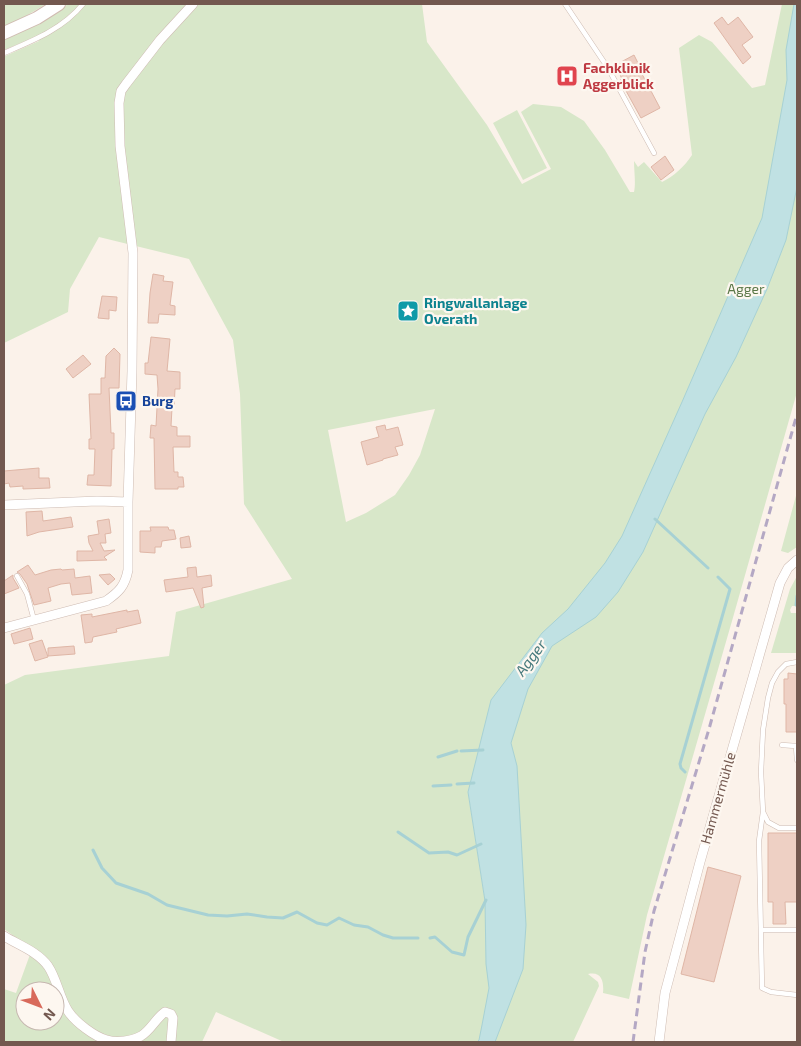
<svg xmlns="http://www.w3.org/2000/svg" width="801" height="1046" font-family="'Exo 2',sans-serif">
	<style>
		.green { fill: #d8e7c9; fill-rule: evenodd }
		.water { fill: #c0e1e3; stroke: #a7d1d4 }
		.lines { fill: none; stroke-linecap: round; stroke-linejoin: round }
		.stream { stroke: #a7d1d4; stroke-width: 3 }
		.building { fill: #eed0c4; stroke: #dfb6a6 }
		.lane-casing { stroke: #cebcb3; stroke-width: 5.5 }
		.street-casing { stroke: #cebcb3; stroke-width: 10 }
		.secondary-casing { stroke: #d0bbb1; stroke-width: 14 }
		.lane { stroke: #fff; stroke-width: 4.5 }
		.street { stroke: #fff; stroke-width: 9 }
		.secondary { stroke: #fff; stroke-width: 12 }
		.rail { stroke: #b4a8c4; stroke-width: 3; stroke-dasharray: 8 5; stroke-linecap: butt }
		.labels { text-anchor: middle; stroke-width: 4.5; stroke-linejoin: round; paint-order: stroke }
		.health-label { font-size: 14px; font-weight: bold; fill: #be3a42; stroke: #fdf7f0; text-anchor: start }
		.park-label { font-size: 14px; fill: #5b7848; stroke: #fdf7f0 }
		.culture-label { font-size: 14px; font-weight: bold; fill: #0d838f; stroke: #fdf7f0; text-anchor: start }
		.transit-label { font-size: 14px; font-weight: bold; fill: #164399; stroke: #fdf7f0; text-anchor: start }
		.street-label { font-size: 14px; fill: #73584f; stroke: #fdf7f0 }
		.water-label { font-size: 15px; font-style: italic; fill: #477a7d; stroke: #fdf7f0 }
	</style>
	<rect width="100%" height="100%" fill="#fbf2ea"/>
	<path class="green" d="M4 4H46L14 23 4 27Z
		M68 4H422L427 42 487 125 522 184 551 169 521 112 533 104 561 107 584 121 605 150 630 192H634C636 183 634 171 634 161L638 167 644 162 662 182C673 177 685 166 692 155L679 48 699 35 712 42 752 88 765 85 782 4H797V392L732 621 647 915 629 999 603 993C604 982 602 971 588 974L598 982 599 986 573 1042H284L216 1012 202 1042H4V989L16 993 32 949 4 929V685L25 675 169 656 176 612 292 579 244 504 240 394 233 340 189 259 99 237 70 289 68 312 4 343V122L5 56 39 41 38 36 4 50V38L53 15ZM435 409 420 455 409 475 395 495 366 513 346 522 328 430ZM478 755 498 924 486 928 485 901 468 792ZM25 991H55V1021H25Z
		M517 110 547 168 523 180 493 123Z
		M797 492V547L788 553 781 551Z
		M797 576V607L795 606H792L790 610 791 613H796L797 615V653H771L790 589Z"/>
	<path class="water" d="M794 4H797V187L786 240 767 289 736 357 705 414 643 552 618 592 596 617 552 646 528 689 511 743 517 766 526 925 523 969 495 1042H477L479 1040 482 1025 489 988 486 964 485 901 468 792 491 700 542 633 568 609 605 563 622 536 682 402 762 218 787 80 786 50Z"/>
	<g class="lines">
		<path class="stream" d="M655 519 708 568
			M796 605 797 596
			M461 751 483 750
			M438 757 457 751
			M685 772 681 768 680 764 730 589 718 577
			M457 784 474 783
			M433 786 451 785
			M398 832 429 853 448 852 457 855 481 844
			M93 850 102 868 116 883 148 894 167 905 208 915 227 916 247 914 267 917 283 918 297 912 317 923 327 925 339 918 354 925 368 927 383 935 393 938H418
			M430 938 435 937 452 952 464 955 468 937 486 900"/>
	</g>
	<path class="building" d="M722 17 728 25 738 17 753 37 742 45 751 57 743 64 714 23Z
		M634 55 643 73 642 74 660 108 641 118 620 80 622 79 616 66 622 63 621 62Z
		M665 156 674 170 661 180 651 167Z
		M153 274 164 276 163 281 173 282 170 305 175 306V315L159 314 158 323H148L150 293Z
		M102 296 117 297 116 311 109 310V319L98 318Z
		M151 337 170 339 167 371 180 372V389H175L174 408H172L171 426 177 427V436H190V447H173L174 472H178V477H183L184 487H178V489H155L154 438H150L151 425 156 426 158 389 157 375 145 374V363H148Z
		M114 348 120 354 119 388H109L111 433H114V449H112L111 486 87 485 88 475H94L95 449H89V439H91L89 394H101V378H105L106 356Z
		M83 355 91 364 73 378 66 369Z
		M385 425 386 430 398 427 403 445 395 447 398 455 383 459V460L367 465 361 442 379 437 376 427Z
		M39 468V478H49L50 488 23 489V486L10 487 9 483 4 484V471Z
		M42 511 43 521 71 517 73 527 39 532 27 536 26 512Z
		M109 519 111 533 105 534 106 543H100L104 551 115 550 104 557 107 560 77 561V551H93L89 543 88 536 99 534 97 521Z
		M150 527H168L169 530H174L176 539 162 541 161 547H155V553L140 552V531H151Z
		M189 536 191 547 181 548 180 538Z
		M28 565 35 575 51 570 61 569 62 570 74 569 75 578 90 576 92 593 72 595 70 583 61 584 48 588 51 601 34 605 27 584 20 574 17 572Z
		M196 567 197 577 211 575 212 586 202 588 204 607 201 608 193 588 166 592 164 580 188 577 187 568Z
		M110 574 115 579 108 585 99 575Z
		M13 575V578L19 588 4 594V581Z
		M127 610V612L138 610 141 623 116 629 117 632 93 637 92 642 85 643 81 615 92 614V617Z
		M30 628 33 639 14 644 11 634Z
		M42 640 48 657 35 661 29 644Z
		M74 646 75 654 48 656V648Z
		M788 673 797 674V732H786V704H784V679H788Z
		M768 833H797V902H785L786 924H773V902H768Z
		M708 867 741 876 714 982 681 974Z"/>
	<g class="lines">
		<g class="lane-casing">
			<path id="lane" d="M565 4 608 68 654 153
				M4 53C32 41 63 29 83 4
				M17 576 27 594 34 620
				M797 662 786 664 778 672 772 683 768 698 763 730 761 772 763 812 768 822 779 828H797
				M782 745 796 746 797 760
				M763 812 759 841 762 988 771 992 797 995
				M761 930H797"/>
		</g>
		<g class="street-casing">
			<path id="street" d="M4 505 97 501 128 502
				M4 628 106 601C119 592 125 586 128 570V502L132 371 133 253 120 146 119 103 121 91 126 84 160 40 193 4
				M4 936C18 945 37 951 48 966 57 979 59 997 68 1011 75 1022 95 1037 107 1040 117 1043 132 1041 141 1036 151 1030 156 1018 165 1012L171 1014 173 1018 171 1042
				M659 1042 665 993 700 862 780 583 788 568 797 560"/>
		</g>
		<g class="secondary-casing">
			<path id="secondary" d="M4 33 37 18 59 4"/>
		</g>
		<use href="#lane" class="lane"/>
		<use href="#street" class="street"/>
		<use href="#secondary" class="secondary"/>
		<path class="rail" d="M633 1042 645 952 654 911 709 729 797 414"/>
	</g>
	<defs>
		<g id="hospital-square" transform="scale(1.125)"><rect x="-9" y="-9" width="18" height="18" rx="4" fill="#e0444e" stroke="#fdf7f0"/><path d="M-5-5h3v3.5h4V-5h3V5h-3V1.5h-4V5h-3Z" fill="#fff"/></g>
		<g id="sight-square" transform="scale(1.125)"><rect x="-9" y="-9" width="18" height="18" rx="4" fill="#0f9aa8" stroke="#fdf7f0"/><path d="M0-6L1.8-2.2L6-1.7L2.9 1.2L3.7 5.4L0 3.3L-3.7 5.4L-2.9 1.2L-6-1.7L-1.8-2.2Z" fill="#fff"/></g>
		<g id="bus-square" transform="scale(1.125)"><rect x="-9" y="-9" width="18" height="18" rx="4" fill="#1a4fb4" stroke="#fdf7f0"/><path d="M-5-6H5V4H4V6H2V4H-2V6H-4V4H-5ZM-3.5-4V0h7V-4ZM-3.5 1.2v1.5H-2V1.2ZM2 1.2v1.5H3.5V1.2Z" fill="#fff"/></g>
	</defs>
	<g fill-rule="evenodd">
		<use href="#hospital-square" x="567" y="76"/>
		<use href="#sight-square" x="408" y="311"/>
		<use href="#bus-square" x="126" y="401"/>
	</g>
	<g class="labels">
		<g class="health-label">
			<text x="583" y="73">Fachklinik<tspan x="583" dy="16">Aggerblick</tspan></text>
		</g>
		<g class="park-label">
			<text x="746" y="294">Agger</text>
		</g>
		<g class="culture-label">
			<text x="424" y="308">Ringwallanlage<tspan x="424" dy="16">Overath</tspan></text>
		</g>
		<g class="transit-label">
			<text x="142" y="406">Burg</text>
		</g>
		<g class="street-label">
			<text transform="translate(718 798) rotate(-74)" y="5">Hammermühle</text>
		</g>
		<g class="water-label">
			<text transform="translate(531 658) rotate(-54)" y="5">Agger</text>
		</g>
	</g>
	<rect width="801" height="1046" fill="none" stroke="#73584f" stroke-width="10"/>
	<g transform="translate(40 1006) rotate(132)"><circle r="24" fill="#fdf7f0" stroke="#c6b7b0"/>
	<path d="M0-4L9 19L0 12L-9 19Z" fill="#d86a5b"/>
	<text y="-8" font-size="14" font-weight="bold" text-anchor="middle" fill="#73584f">N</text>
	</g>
</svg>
